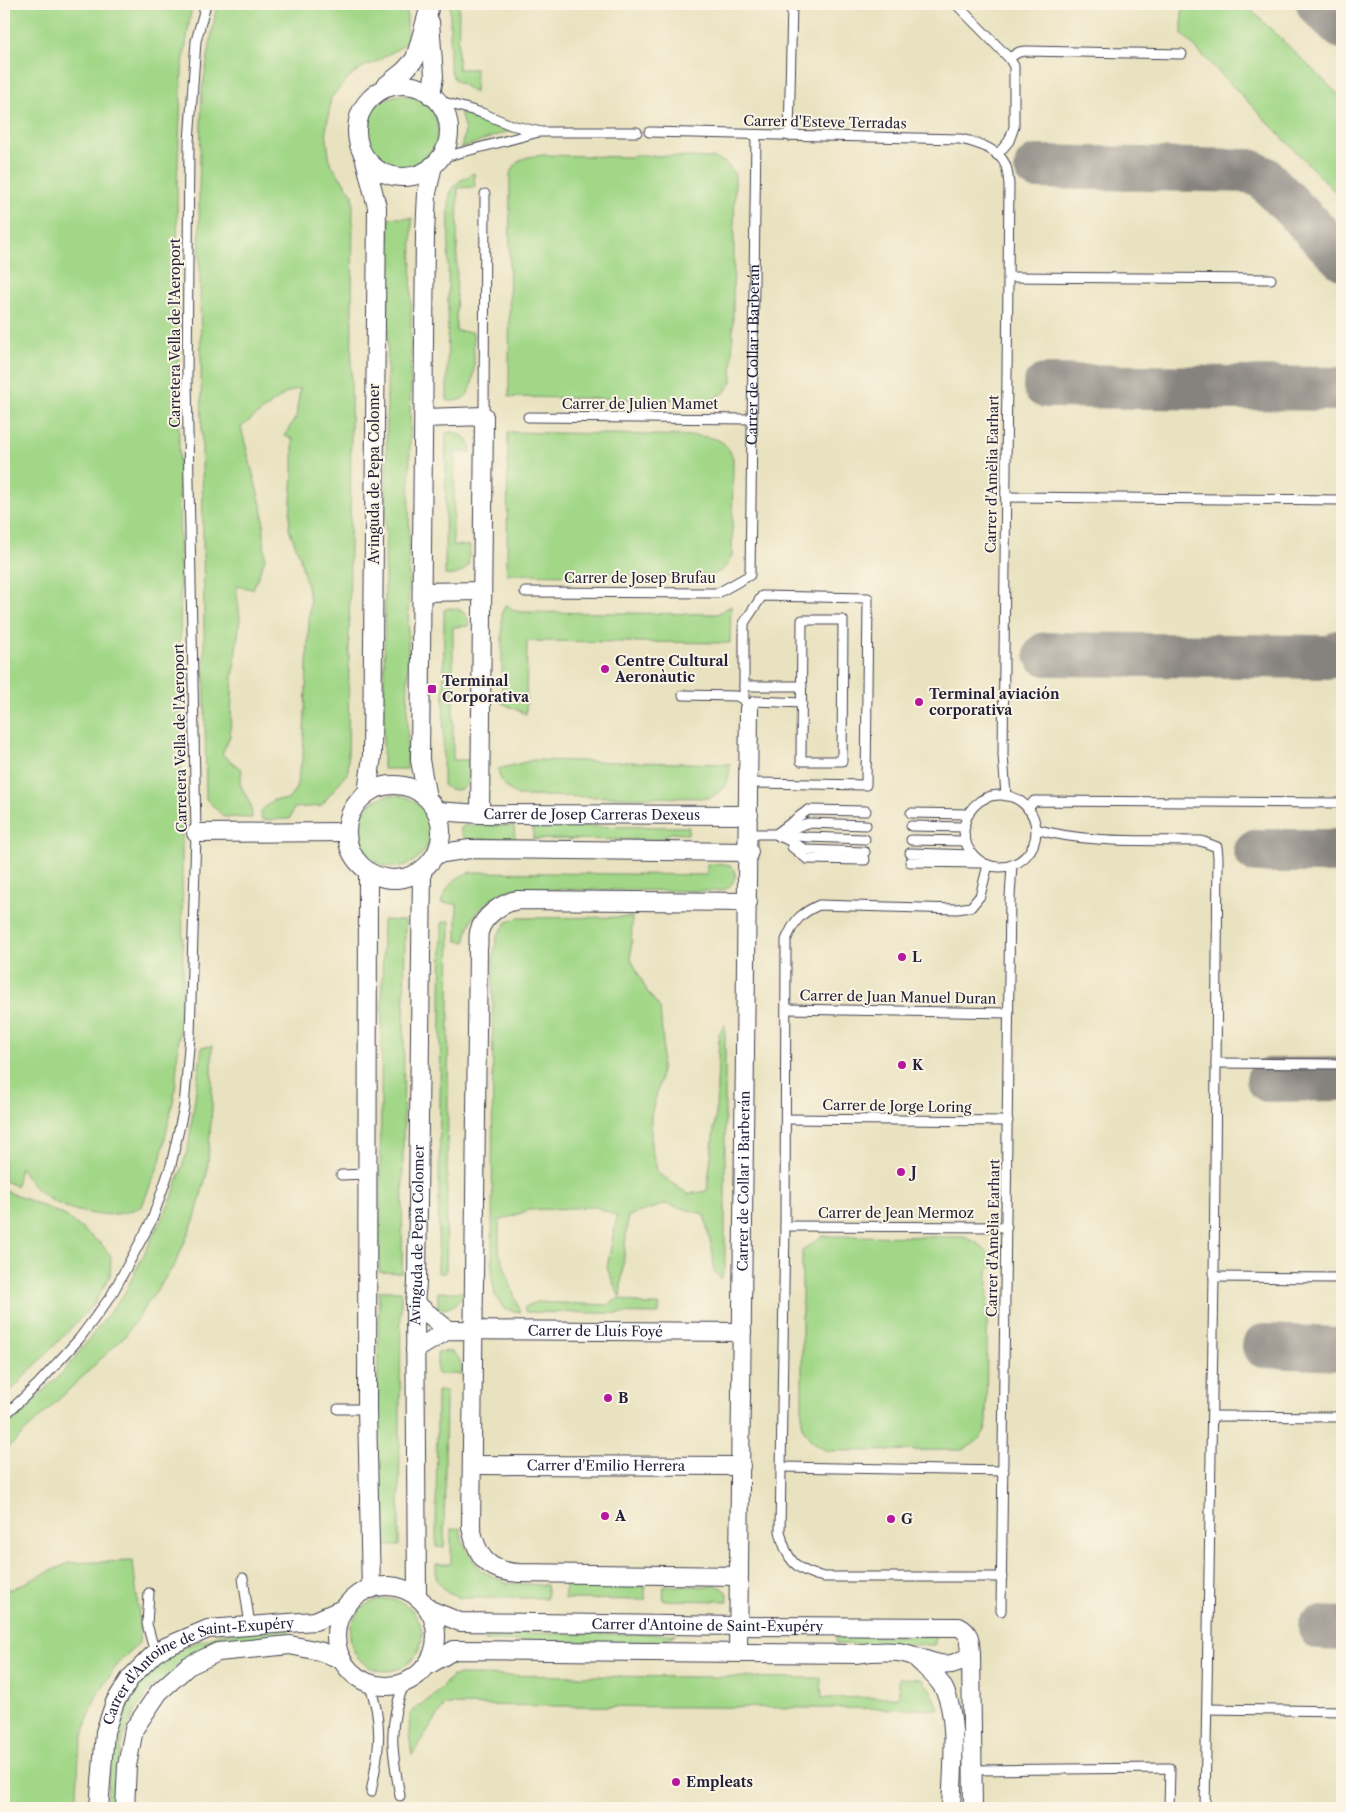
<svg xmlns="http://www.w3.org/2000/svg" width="1346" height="1812" font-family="'Libre Caslon Text',serif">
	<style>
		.green { fill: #a1d787; stroke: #627c61 }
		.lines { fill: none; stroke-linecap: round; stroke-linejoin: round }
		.taxiway { stroke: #86827e; stroke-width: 44 }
		.lane-casing { stroke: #403f4f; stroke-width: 11 }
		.street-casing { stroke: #403f4f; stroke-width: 20 }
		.lane { stroke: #fff; stroke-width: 9 }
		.street { stroke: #fff; stroke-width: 18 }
		.poi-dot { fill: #b5179e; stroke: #fcf5e5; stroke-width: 2 }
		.labels { text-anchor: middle; stroke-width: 4; stroke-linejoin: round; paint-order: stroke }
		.street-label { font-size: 14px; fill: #22223b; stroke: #fcf5e5 }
		.poi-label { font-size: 14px; font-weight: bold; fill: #22223b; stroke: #fcf5e5; text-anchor: start }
	</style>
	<rect width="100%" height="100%" fill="#fcf5e5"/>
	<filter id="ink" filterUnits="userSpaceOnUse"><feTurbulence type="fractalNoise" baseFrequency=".02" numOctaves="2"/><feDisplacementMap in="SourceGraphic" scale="10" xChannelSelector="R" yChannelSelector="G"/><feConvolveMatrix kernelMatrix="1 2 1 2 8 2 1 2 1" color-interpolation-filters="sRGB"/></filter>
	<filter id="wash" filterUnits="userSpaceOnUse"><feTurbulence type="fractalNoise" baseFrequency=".0096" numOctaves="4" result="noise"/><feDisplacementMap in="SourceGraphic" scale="20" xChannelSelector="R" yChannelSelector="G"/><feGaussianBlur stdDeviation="1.12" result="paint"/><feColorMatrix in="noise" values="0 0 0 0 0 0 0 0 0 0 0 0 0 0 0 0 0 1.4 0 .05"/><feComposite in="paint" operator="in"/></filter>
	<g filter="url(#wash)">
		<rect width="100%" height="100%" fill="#e9e2c0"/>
		<path class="green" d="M4 4H192L182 71 177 186 183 979 175 1092 160 1162 142 1206C113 1222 68 1214 42 1194 33 1187 26 1176 20 1167L16 1186 4 1181Z
			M217 4H407V43L376 62 363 67 349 77 331 98 326 132 330 163 353 195 348 772 321 806 294 808 290 819 262 820 260 812 273 800H288L296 788 303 755 310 599 299 554 289 529 293 474V439L284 436 296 417 300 388 286 393 241 427 263 513 265 559 253 589 236 586 240 618 233 677 230 736 222 754 242 770 240 784 251 806 252 818 224 817 206 799 199 189 202 91Z
			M450 4H459L458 69H476L475 93 454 79 450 69Z
			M1182 4H1245L1342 98V199L1182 34Z
			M366 131a36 36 0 1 1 72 0a36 36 0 1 1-72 0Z
			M460 111 488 123 512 130 461 148 465 131Z
			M543 155 629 157 640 155 714 158 726 163 735 175 732 382 724 393 710 400 509 397 510 175C517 157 525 157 543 155Z
			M474 173 475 187 458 188 456 331 473 332C473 350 480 395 459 400 454 401 452 402 447 400L449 198C452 183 462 180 474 173Z
			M389 218H412L407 769H383Z
			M453 432C464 436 471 439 471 452H455L453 545 470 546 468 566C462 574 455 576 445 575L446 433Z
			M508 432 699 436C717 438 726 440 733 458L732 555C725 570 722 572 706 577L507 574Z
			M506 604 514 611 524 612 717 614 731 606 730 643 527 641 526 714 502 703V612Z
			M450 608C461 608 469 614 469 626L453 627V760H469C469 766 470 775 468 782 464 793 450 791 443 785L444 610Z
			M534 760 730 764C729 782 726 789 710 798L520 796C507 790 500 783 498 769Z
			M358 831a36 36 0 1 1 72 0a36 36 0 1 1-72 0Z
			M466 825 514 826 515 839H467C462 836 460 834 461 828Z
			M533 826 689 827 688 834 671 833 657 840 533 839Z
			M707 864C713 864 722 862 728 865 743 872 732 890 719 891L512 889C488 898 468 914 466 942L457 941V904L441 903C445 888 455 876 471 872L707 875Z
			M632 917 631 959 647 991 660 1008 663 1044 660 1081 651 1115V1147L658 1173 688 1194 707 1191 716 1112 719 1034 725 1025V1268L721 1279 714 1272 713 1254 704 1214 666 1204 628 1216 620 1298 645 1305H659V1314L526 1312 524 1308 536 1302 607 1305 620 1298 607 1268 617 1216 596 1207 529 1210 499 1221V1251L520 1312 504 1309 495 1295 492 1278 493 959 497 936 507 922 519 918Z
			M383 920 405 921 402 1273 379 1272Z
			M450 921 446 1273H438L442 922Z
			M212 1046V1108L207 1173 195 1218 175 1264 125 1336 4 1452V1429L66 1369 124 1294 172 1198 188 1149 202 1047Z
			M4 1190 66 1216 102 1245 111 1256 110 1276 93 1305 4 1398Z
			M822 1236 964 1237 977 1243 996 1260 988 1271 986 1429C980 1439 974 1445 962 1450L827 1451C815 1445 808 1439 802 1426V1251Z
			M379 1291H401L399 1546H376Z
			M438 1292H463C459 1305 451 1309 438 1309Z
			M449 1351C460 1356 462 1362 462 1374H437V1352Z
			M437 1391H446L444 1547H436Z
			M460 1528 463 1544 480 1570 506 1583 547 1585V1598H461L448 1593 436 1579V1564H451V1529Z
			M133 1561 140 1625 139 1643 119 1662 96 1697 86 1724 79 1755 76 1808H4V1589H12L68 1563Z
			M565 1585 645 1586V1600L565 1599Z
			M664 1586H717C725 1588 728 1593 728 1601L663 1600Z
			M350 1635a36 36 0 1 1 72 0a36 36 0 1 1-72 0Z
			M288 1629V1639H256L225 1643 153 1687 136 1710 124 1735 118 1764 117 1808H107L109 1755 115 1731 124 1709 139 1683 177 1650 220 1634Z
			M485 1633 677 1634 657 1643 485 1641Z
			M836 1636H935V1645L836 1644Z
			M460 1675 821 1678 822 1698 899 1697V1678L922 1679 932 1692 939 1709 445 1705 412 1755 409 1733 410 1715 414 1709 435 1695 452 1676Z"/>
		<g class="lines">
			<path class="taxiway" d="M1318 4 1342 27
				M1036 167 1250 171 1264 178 1342 258
				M1045 386 1342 389
				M1046 654 1327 657 1337 655 1342 651
				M1256 851H1342
				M1268 1080 1342 1079
				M1264 1346 1342 1349
				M1320 1628 1342 1629"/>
		</g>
	</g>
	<g filter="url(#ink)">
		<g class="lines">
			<g class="lane-casing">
				<g id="lane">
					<path d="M956 4 1009 58 1014 66V127L1009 141 997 155"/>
					<path d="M1009 58 1019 52 1026 51 1182 54"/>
					<path d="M437 100 482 113 511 125 541 132H637"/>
					<path d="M649 132 960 139C975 142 998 149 1005 164 1008 170 1008 178 1009 184L1003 755 1006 796"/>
					<path d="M789 136 792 4"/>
					<path d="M440 158 539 132"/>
					<path d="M1008 277 1271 279"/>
					<path d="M484 416 485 194"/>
					<path d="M528 417 752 419"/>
					<path d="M1006 497 1342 500"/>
					<path id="s1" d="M525 592 718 593 750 575 756 135"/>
					<path d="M802 620H843L842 761H801Z"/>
					<path d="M744 686H802"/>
					<path d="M683 695 737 696 744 700"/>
					<path d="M749 783 866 785 868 598 762 596 744 623V700L749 708 754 701 802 703"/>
					<circle cx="1000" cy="831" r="36"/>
					<path d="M1028 809 1034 801 1342 803"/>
					<path d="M911 813 969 814"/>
					<path d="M911 826 965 827"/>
					<path d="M1036 829C1086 844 1149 840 1201 841L1217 847 1218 857 1214 1277 1205 1808"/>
					<path d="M782 832 808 823 866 825"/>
					<path d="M749 834H776L780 837"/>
					<path d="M782 834 807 837 865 839"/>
					<path d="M911 840 966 841"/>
					<path d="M792 847 807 859 865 860"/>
					<path d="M865 852 807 850 776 834 808 810 866 811"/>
					<path d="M910 853 973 855"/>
					<path d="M910 862 982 863"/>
					<path d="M988 865 980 896 971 907 957 909 819 905C799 914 795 920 786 940L785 1226 780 1531C786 1559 795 1571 824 1577H1002"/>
					<path d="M786 1009 1009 1013"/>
					<path d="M1216 1063 1342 1064"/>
					<path d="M786 1119 1008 1121"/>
					<path d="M341 1175 367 1174"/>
					<path d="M785 1226 1007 1227"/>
					<path d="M1214 1277 1342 1278"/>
					<path d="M338 1409H367"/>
					<path d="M4 1416 38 1384 79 1339 111 1296 152 1220 171 1165 184 1107 190 1035 196 833 187 381 189 142 196 41 206 4"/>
					<path d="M1212 1416 1342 1417"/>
					<path d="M782 1467 1004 1471"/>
					<path d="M243 1578 250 1625"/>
					<path d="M149 1593 147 1624 155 1653"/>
					<path d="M1001 1611 1010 897 1012 865"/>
					<path d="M369 1684C384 1723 379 1752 371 1792"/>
					<path d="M1207 1709 1342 1711"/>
					<path d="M973 1770 1170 1768 1169 1808"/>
					<path d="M400 1796C392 1752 387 1724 405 1682"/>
				</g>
			</g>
			<g class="street-casing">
				<g id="street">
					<path d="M430 22 434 76 431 96"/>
					<circle cx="403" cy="131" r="46"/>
					<path d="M384 87 404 71 415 59 429 9"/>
					<path d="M364 156 377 207 372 756 367 793"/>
					<path d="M424 418 484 416 480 814"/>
					<path d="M422 592 482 591"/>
					<circle cx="394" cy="832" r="47"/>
					<path d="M427 798 420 760 425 234 427 193 433 165"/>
					<path id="s2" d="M436 811 480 814 749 815"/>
					<path d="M196 833 346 832"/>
					<path d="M437 854 470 849 749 852"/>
					<path d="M368 873 367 1409 371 1589"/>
					<path d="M415 1303 448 1330"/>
					<path id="s3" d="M415 1350 448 1330 742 1332"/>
					<path id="s4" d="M472 1465 741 1466"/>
					<path d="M739 1576 519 1573C487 1571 477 1557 471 1527L478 949C479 944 478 937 479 932 483 916 503 902 518 900L748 902"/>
					<circle cx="386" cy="1636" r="50"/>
					<path id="s5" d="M417 1597 415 1303 417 1283 422 872"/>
					<path id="s6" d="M428 1609 460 1622 739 1626 959 1627C971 1633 970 1642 971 1654L973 1808"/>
					<path id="s7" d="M738 1652 749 708"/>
					<path d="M917 1659C925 1667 935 1675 941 1684 960 1711 952 1775 951 1808"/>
					<path d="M425 1667 454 1650 855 1654C869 1652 884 1651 898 1652 928 1656 943 1677 971 1654"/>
					<path id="s8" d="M99 1808 105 1732 115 1702 131 1677 155 1653 163 1648 208 1629 315 1621 345 1608"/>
					<path d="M125 1808 127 1766 134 1729 159 1692 188 1666 218 1652 290 1645 319 1651 341 1659"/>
				</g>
			</g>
			<use href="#lane" class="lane"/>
			<use href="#street" class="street"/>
		</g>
	</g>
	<g class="poi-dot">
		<circle cx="605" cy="669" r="5"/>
		<rect x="427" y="684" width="10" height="10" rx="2.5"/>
		<circle cx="919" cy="702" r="5"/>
		<circle cx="902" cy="957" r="5"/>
		<circle cx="902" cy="1065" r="5"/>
		<circle cx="901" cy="1172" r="5"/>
		<circle cx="608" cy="1398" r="5"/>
		<circle cx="605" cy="1516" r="5"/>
		<circle cx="891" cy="1519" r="5"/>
		<circle cx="676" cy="1782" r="5"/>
	</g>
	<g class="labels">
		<g class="street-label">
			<text transform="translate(825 122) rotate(1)" y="5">Carrer d'Esteve Terradas</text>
			<text transform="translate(175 333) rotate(-90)" y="5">Carretera Vella de l'Aeroport</text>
			<text dy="5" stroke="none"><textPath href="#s1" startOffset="450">Carrer de Collar i Barberán</textPath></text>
			<text x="640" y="409">Carrer de Julien Mamet</text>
			<text transform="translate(374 474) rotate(-90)" y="5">Avinguda de Pepa Colomer</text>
			<text transform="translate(992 474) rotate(-89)" y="5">Carrer d'Amèlia Earhart</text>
			<text x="640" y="583">Carrer de Josep Brufau</text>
			<text transform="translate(180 738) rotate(-91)" y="5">Carretera Vella de l'Aeroport</text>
			<text dy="5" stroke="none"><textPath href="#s2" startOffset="156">Carrer de Josep Carreras Dexeus</textPath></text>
			<text transform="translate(898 997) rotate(1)" y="5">Carrer de Juan Manuel Duran</text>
			<text transform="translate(897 1106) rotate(1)" y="5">Carrer de Jorge Loring</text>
			<text dy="5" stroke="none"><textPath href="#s7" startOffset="471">Carrer de Collar i Barberán</textPath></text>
			<text x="896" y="1218">Carrer de Jean Mermoz</text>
			<text dy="5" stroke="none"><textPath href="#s5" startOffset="362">Avinguda de Pepa Colomer</textPath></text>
			<text transform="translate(993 1238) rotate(-89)" y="5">Carrer d'Amèlia Earhart</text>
			<text dy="5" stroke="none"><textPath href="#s3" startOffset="186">Carrer de Lluís Foyé</textPath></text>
			<text dy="5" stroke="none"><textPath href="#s4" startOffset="134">Carrer d'Emilio Herrera</textPath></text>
			<text dy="5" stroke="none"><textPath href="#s6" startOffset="282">Carrer d'Antoine de Saint-Exupéry</textPath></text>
			<text dy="5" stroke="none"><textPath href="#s8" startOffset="200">Carrer d'Antoine de Saint-Exupéry</textPath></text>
		</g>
		<g class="poi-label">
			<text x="615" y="666">Centre Cultural<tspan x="615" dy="16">Aeronàutic</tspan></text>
			<text x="442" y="686">Terminal<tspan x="442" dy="16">Corporativa</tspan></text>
			<text x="929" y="699">Terminal aviación<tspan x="929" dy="16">corporativa</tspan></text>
			<text x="912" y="962">L</text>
			<text x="912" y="1070">K</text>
			<text x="911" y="1177">J</text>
			<text x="618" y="1403">B</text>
			<text x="615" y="1521">A</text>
			<text x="901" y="1524">G</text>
			<text x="686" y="1787">Empleats</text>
		</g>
	</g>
	<rect width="1346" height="1812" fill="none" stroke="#fcf5e5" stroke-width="20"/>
</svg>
